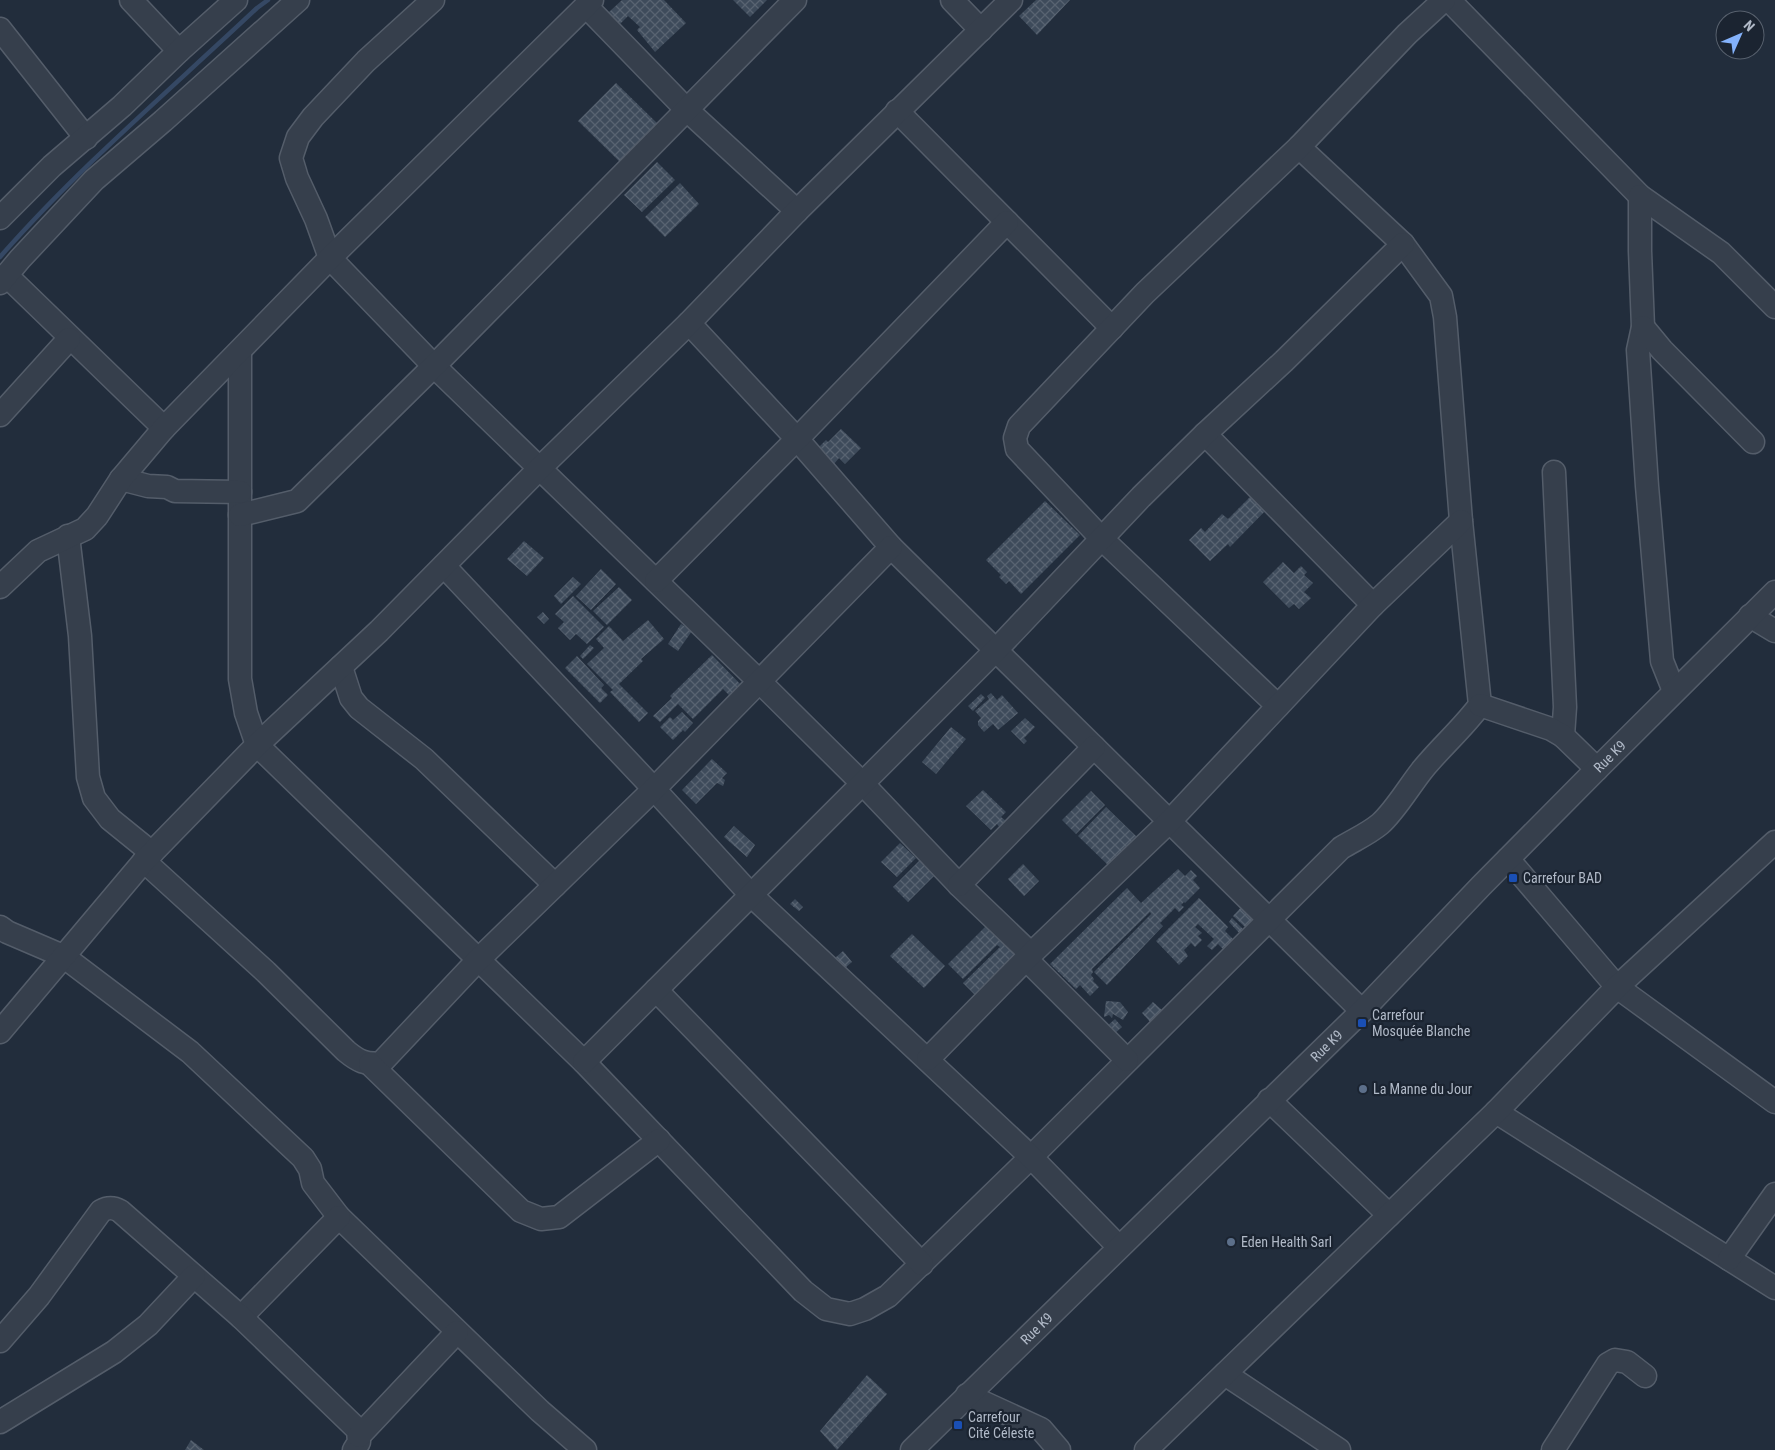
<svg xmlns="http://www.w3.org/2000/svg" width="1775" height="1450" font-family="'Roboto Condensed',sans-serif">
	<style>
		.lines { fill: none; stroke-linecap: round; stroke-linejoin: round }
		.stream { stroke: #354864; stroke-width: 4.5 }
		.building { fill: url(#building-cross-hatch) }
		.minor-casing { stroke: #545d6a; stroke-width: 25 }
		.minor { stroke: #363f4c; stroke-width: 22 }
		.transit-dot { fill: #1a4fb4; stroke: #1b2431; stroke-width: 2 }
		.service-dot { fill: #5c6f8a; stroke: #1b2431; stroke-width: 2 }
		.labels { text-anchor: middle; stroke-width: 4.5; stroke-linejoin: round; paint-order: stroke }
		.street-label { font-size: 14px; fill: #b1bac8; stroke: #1b2431 }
		.poi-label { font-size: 14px; fill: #b1bac8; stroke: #1b2431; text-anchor: start }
	</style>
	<defs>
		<pattern id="building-cross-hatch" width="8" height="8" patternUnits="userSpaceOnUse" patternTransform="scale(1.25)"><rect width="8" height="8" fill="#3e4b5b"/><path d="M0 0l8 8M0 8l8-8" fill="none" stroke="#586371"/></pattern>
	</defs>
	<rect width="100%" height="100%" fill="#222d3c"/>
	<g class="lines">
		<path class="stream" d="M0 257C79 167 170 90 257 8L268 0"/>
	</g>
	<path class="building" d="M622 0H664L686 23 655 52 637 30 640 27 628 16 620 24 608 13Z
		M733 0H767L750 17Z
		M1036 0H1070L1037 35 1019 16Z
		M616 83 658 124 621 163 578 121Z
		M657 162 675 180 642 212 624 195Z
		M680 183 699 204 665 237 645 217Z
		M841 429 861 448 845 464 839 458 834 464 818 448 826 440 828 442Z
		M1255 492 1270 506 1230 547 1228 544 1210 561 1189 540 1201 528 1205 532 1222 514 1228 519Z
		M1045 501 1080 535 1021 594 1009 581 1006 584 999 577 1001 575 986 560Z
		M524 541 544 558 527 576 507 559Z
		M1283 562 1294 573 1301 566 1307 572 1304 575 1313 583 1304 592 1311 598 1299 609 1294 604 1289 608 1263 582Z
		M601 569 616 584 591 610 576 596Z
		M573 577 581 584 561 604 554 596Z
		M619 587 632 600 607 625 593 611Z
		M573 596 604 627 587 644 576 634 570 640 558 628 564 622 555 614Z
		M543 612 549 619 544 624 537 617Z
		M648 620 664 639 641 659 643 661 619 684 648 713 639 722 610 692 613 690 587 664 604 648 596 639 609 626 623 641Z
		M681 624 692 631 678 651 668 644Z
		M590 645 594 648 583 659 580 656Z
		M712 655 745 689 734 700 723 689 693 719 678 704 660 722 653 716 672 698 670 696Z
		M577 656 604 685 601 688 608 695 600 703 565 668Z
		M991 693 997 700 1002 695 1018 713 998 730 993 724 984 732 978 725V721L981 718 975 711 989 699 987 696Z
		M981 694 985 698 973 711 968 706Z
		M682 712 693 723 685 732 683 730 673 740 660 727 670 717 673 720Z
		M1025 718 1035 727 1024 738 1027 741 1024 744 1011 731Z
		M951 727 966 739 936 774 922 762Z
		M712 759 727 773 722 778 725 780 723 786 717 783 696 804 682 790Z
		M983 790 1006 812 1001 817 1006 821 1000 828 997 824 991 830 966 806Z
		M1091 791 1105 805 1076 834 1062 820Z
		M1106 807 1139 839 1111 868 1078 836Z
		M734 826 755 845 747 857 724 837Z
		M900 843 916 858 897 877 881 862Z
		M922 858 937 873 908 902 893 887Z
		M1023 864 1039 881 1024 896 1008 879Z
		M1178 869 1185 876 1191 870 1197 876 1193 880 1200 888 1185 903 1184 902 1181 905 1184 907 1179 912 1175 908 1160 923 1163 926 1107 985 1094 972 1151 914 1150 912 1092 969 1093 972 1091 975 1094 979 1093 981 1099 987 1090 996 1080 985 1076 989 1050 964 1127 888 1141 903Z
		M1199 898 1228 927 1225 931 1235 941 1225 951 1218 944 1212 950 1207 946 1214 939 1198 924 1195 927 1202 933 1198 936 1202 940 1195 947 1191 943 1184 950 1188 956 1179 965 1156 941Z
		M795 899 803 907 799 911 790 904Z
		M1244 904 1259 913 1245 927 1233 916Z
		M1232 918 1245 931 1241 935 1229 922Z
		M991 921 1024 954 979 999 963 983 1000 947 997 945 963 979 948 964Z
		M912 934 945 966 924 988 890 956Z
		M843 951 852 962 846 967 841 965 835 958Z
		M1106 1001 1120 1002 1128 1012 1123 1020 1113 1014 1112 1018 1109 1015 1104 1017Z
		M1153 1002 1163 1011 1151 1023 1142 1013Z
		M1115 1019 1122 1027 1114 1034 1106 1027Z
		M867 1375 887 1394 837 1450 820 1431Z
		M191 1440 204 1450H185Z"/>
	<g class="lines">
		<g class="minor-casing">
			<g id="minor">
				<path d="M131 0 179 51"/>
				<path d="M433 0 366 61 313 117 298 137 291 158 297 178 316 219 330 258 434 366 760 682 862 783 959 885 1031 954"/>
				<path d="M952 0 981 30"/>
				<path d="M1449 0 1640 196 1721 253 1775 307"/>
				<path d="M586 6 687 110 797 211"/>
				<path d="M0 29 86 138"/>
				<path d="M897 111 1112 328"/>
				<path d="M1640 196V251L1643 327 1638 350 1647 486 1662 661 1674 691"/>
				<path d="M0 218 52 166 122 106 179 51 236 0"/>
				<path d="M6 275 164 428"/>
				<path d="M0 283 20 259 94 180 163 121 298 0"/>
				<path d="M689 323 797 439 891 547 1362 1011"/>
				<path d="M1643 327 1662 350 1753 442"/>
				<path d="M240 352V679L246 713 257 745 584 1062 803 1291 826 1309 850 1314 865 1309 888 1296 1031 1157 1341 848C1354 840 1368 834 1380 824 1395 811 1410 785 1423 769 1441 747 1463 728 1480 705L1461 521 1445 317 1441 296 1403 244 1299 147"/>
				<path d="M0 415 69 339"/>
				<path d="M1205 434 1373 605"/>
				<path d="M1554 472 1565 707 1563 736"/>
				<path d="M121 479 148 486 167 487 175 491 240 492"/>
				<path d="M240 515 297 501 434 366 795 0"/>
				<path d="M68 536 80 636 88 777 94 798 110 819 152 853"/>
				<path d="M444 566 654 789 751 895 1031 1157 1119 1247"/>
				<path d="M656 581 797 439 1007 222"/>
				<path d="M0 587 38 551 85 529 97 516 121 479 164 428 330 258 592 0"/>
				<path d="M1750 616 1775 631"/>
				<path d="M341 667 351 698 359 708 424 759 555 885"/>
				<path d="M1480 705 1551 729 1563 736 1597 769"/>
				<path d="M1278 706 1102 539 1017 449 1015 438 1019 426 1145 293 1299 147 1407 34 1444 0"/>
				<path d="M1508 859 1617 987 1775 1102"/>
				<path d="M144 861 266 972 346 1051C358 1061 366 1065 381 1063L478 960 654 789 891 547"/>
				<path d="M959 885 1094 747"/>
				<path d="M0 927 7 932 63 956 190 1052 303 1158 310 1169 313 1183 339 1217 540 1411 585 1450"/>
				<path d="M1027 960 1127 1060"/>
				<path d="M656 990 922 1264"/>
				<path d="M0 1032 144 861 257 745 379 631 539 469 689 323 797 211 1011 0"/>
				<path d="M928 1059 1031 954 1170 821 1373 605 1461 521"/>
				<path d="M584 1062 996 650 1141 497 1205 434 1284 361 1403 244"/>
				<path d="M370 1064 521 1211 541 1219 559 1217 659 1140"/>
				<path d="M1269 1100 1389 1215"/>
				<path d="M1496 1112 1775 1288"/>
				<path d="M1729 1259 1775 1194"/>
				<path d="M241 1317 339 1217"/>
				<path d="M0 1341 39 1296 101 1211C108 1207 113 1207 120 1211L241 1317 358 1430 359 1442 354 1450"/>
				<path d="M1225 1374 1339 1450"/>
				<path d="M967 1395 1041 1429 1059 1450"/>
				<path d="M0 1422 114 1352 148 1325 194 1276"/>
				<path d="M359 1436 457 1332"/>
				<path id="s1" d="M912 1450 1362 1011 1481 886 1597 769 1775 592"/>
				<path d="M1146 1450 1496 1112 1617 987 1775 842"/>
				<path d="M1553 1450 1608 1364 1615 1360 1627 1362 1645 1376"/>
			</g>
		</g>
		<use href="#minor" class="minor"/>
	</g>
	<g class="transit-dot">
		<rect x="1508" y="873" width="10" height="10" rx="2.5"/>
		<rect x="1357" y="1018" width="10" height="10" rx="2.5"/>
		<rect x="953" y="1420" width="10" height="10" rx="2.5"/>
	</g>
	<g class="service-dot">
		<circle cx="1363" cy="1089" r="5"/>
		<circle cx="1231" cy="1242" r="5"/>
	</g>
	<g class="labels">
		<g class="street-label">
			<text dy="5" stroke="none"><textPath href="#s1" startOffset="984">Rue K9</textPath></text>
			<text dy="5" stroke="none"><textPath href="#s1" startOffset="579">Rue K9</textPath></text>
			<text dy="5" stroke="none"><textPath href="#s1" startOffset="174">Rue K9</textPath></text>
		</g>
		<g class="poi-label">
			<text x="1523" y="883">Carrefour BAD</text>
			<text x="1372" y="1020">Carrefour<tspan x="1372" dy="16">Mosquée Blanche</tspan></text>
			<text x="1373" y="1094">La Manne du Jour</text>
			<text x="1241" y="1247">Eden Health Sarl</text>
			<text x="968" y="1422">Carrefour<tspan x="968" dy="16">Cité Céleste</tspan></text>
		</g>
	</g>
	<g transform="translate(1740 35) rotate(45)"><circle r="24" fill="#1b2431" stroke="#57606d"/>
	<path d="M0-4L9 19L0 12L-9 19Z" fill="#84b2fb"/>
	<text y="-8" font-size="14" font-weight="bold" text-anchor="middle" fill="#b1bac8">N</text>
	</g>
</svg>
